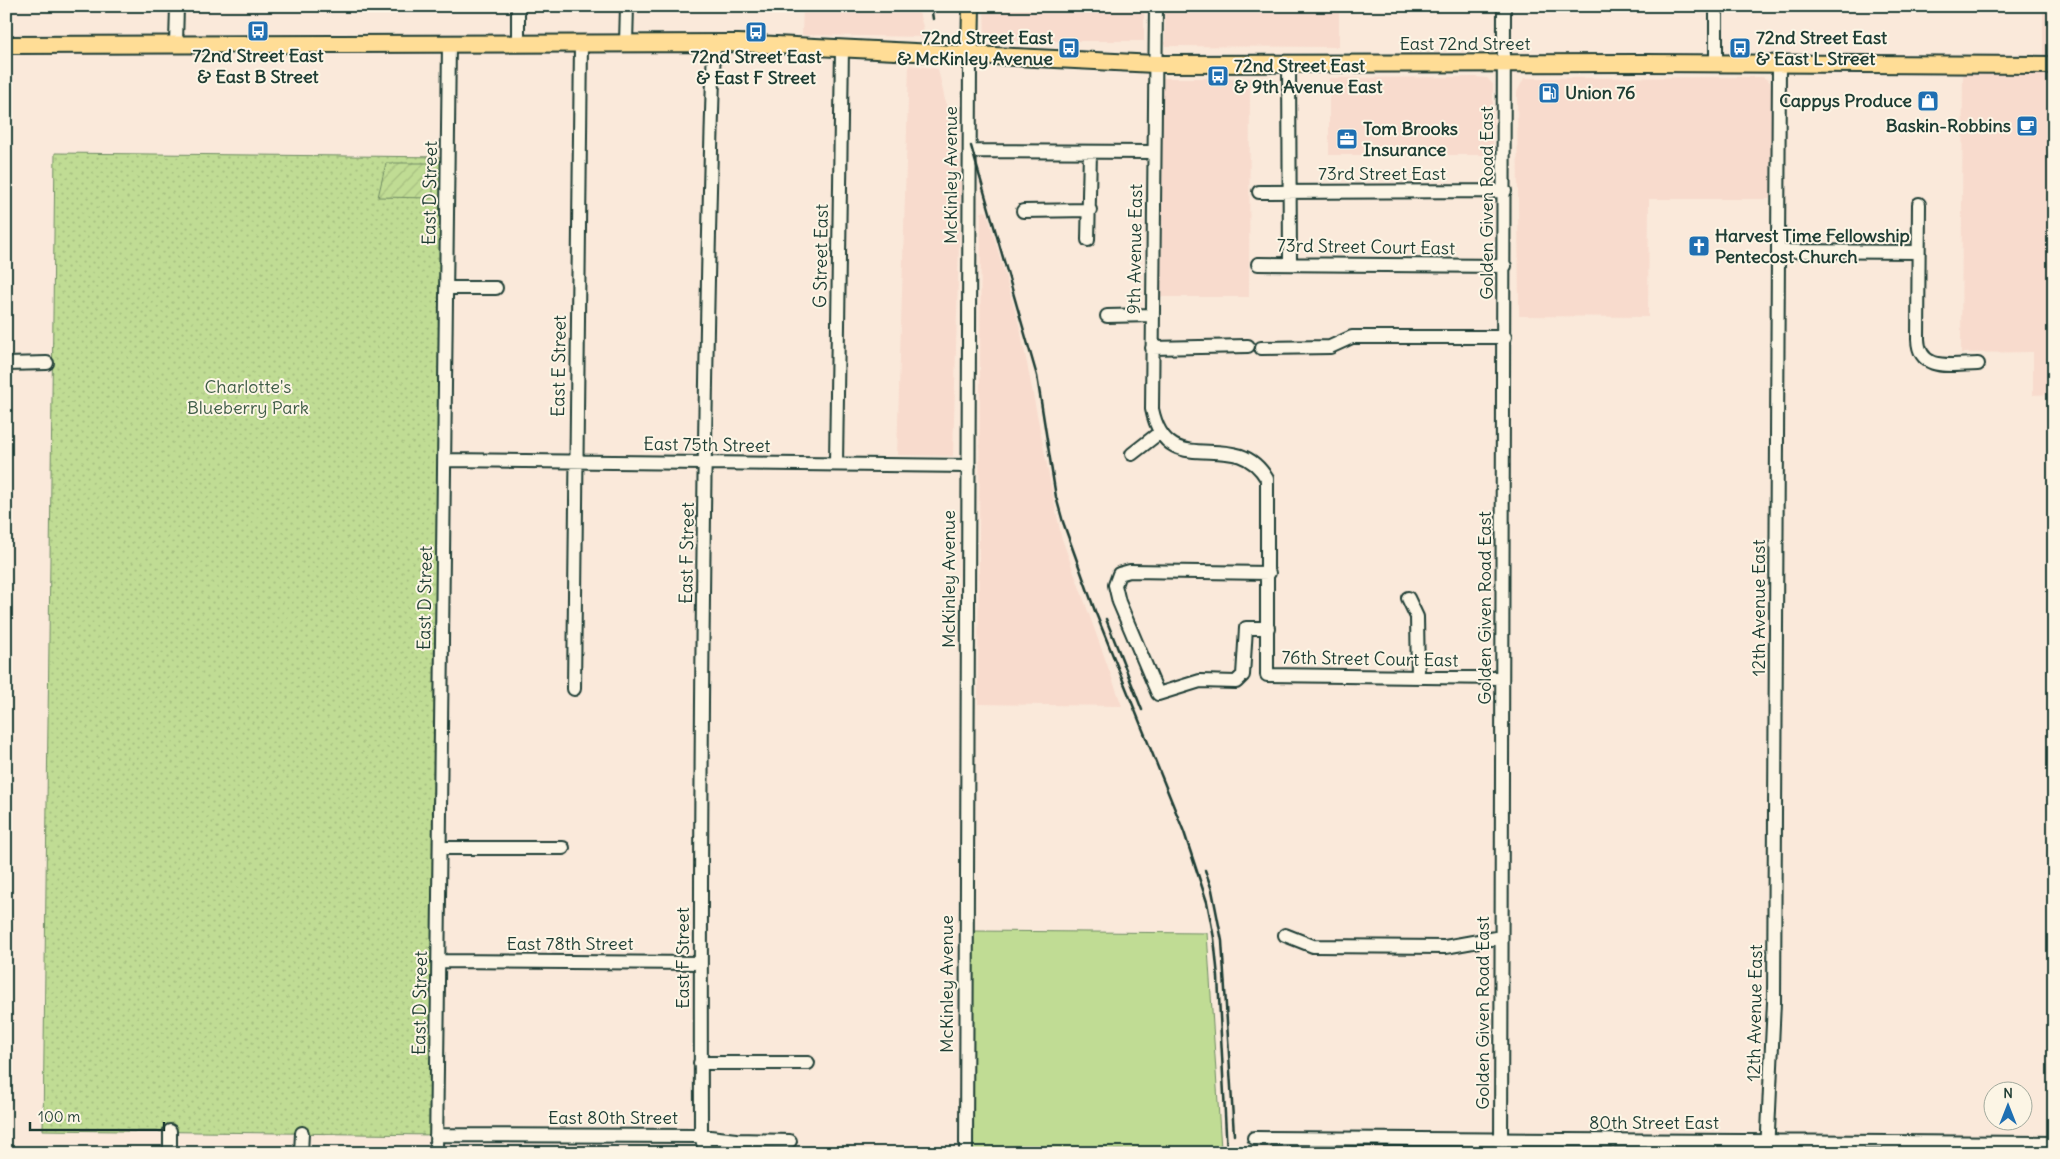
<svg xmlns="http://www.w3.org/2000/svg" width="2060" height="1159" font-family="Delius,sans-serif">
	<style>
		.built { fill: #f8dbcd }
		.grass { fill: #c0dc94; stroke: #708c64 }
		.park { fill: url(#park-dots); stroke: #708c64 }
		.garden { fill: url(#garden-furrows); stroke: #708c64 }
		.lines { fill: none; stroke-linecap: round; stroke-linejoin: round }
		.minor-casing { stroke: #1f3d34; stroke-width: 16 }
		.major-casing { stroke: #1f3d34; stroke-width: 20 }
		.minor { stroke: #fcf5e5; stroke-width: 12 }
		.major { stroke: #ffdd96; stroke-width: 16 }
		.rail { stroke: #1f3d34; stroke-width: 2.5 }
		.labels { text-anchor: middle; stroke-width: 4; stroke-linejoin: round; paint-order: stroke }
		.poi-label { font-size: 18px; font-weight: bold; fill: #1f3d34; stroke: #fcf5e5; text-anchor: start }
		.street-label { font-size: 18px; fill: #1f3d34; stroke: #fcf5e5 }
		.park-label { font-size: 18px; fill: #3f5d47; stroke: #fcf5e5 }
	</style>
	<defs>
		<pattern id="park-dots" width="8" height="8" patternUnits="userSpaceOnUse" patternTransform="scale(1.25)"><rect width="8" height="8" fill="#c0dc94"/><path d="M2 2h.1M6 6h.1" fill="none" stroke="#a5be80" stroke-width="1.8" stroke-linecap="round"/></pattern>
		<pattern id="garden-furrows" width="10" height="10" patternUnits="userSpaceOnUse" patternTransform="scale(1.25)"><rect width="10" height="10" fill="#c0dc94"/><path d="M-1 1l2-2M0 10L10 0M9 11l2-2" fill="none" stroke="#a5be80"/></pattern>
	</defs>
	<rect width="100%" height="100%" fill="#fae9da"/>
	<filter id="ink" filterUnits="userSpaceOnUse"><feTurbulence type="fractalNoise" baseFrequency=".02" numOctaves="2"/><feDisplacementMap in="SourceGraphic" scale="10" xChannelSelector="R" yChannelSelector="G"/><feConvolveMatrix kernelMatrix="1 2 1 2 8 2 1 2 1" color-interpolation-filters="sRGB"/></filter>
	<g filter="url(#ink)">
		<path class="built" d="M803 6H917L926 37 802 35Z
			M984 6H1144V41H985Z
			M1165 6H1339V47L1165 46Z
			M2043 6H2054V394L2033 395V352L1961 353 1963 66 2043 65Z
			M909 65 938 69 961 171 953 456 897 455Z
			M1476 77 1487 78 1493 84V155H1329V78Z
			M1763 77 1770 82 1771 90V199H1649L1648 317 1519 316 1517 92 1524 78Z
			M1162 78H1250L1249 297H1161Z
			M984 211 987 212 1020 328 1061 536 1122 706 978 704 981 213Z"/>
		<path class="grass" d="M972 931 1207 933 1221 1149 972 1150Z"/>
		<path class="park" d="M55 153 448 157 436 1135 43 1130Z"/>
		<path class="garden" d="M386 163H433V198L378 197Z"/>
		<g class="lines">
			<g class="minor-casing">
				<path id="minor" d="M1156 6 1152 409C1168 486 1234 422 1267 479V675L1502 678
					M176 43 177 6
					M518 43V6
					M626 43 627 6
					M1289 64 1290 264
					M1716 64V6
					M971 151 1154 152
					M1259 192 1505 191
					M1919 204 1918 339C1919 373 1953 364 1978 364
					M1023 211 1090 210
					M1088 240 1090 152
					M1779 251 1918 252
					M1258 264 1505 266
					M446 288H496
					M1107 316 1152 315
					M1152 348 1248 346
					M1261 348 1330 347 1352 337H1505
					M6 364 47 363
					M1132 454 1159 433
					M444 460 969 466
					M836 464 842 48
					M1408 598 1417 617 1418 677
					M1268 628H1246L1243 675 1236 682 1200 681 1158 694 1119 602 1115 585 1119 574 1130 571 1269 573
					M574 689 581 43
					M440 848H563
					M1285 935 1313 946 1445 947 1501 937
					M438 961 701 963
					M700 1063H808
					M170 1131V1153
					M436 1135 701 1136 736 1140 790 1141
					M1254 1138 2054 1143
					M301 1153 302 1133
					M436 1153 449 43
					M706 1153 701 1136C700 772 703 407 714 43
					M966 1153 970 56
					M1501 1153 1504 6
					M1767 1153 1774 1002 1779 64"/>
			</g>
			<g class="major-casing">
				<path id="major" d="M6 45 738 43 1155 64 1645 63 2054 65
					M970 56 971 6"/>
			</g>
			<use href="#minor" class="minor"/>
			<use href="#major" class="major"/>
			<path class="rail" d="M931 6 933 19
				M971 146 1037 376 1056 497 1063 522 1095 611 1184 832 1207 902 1214 938 1218 977 1227 1153
				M1106 619 1142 710
				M1205 870 1212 890 1222 941 1234 1135"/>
		</g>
	</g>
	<defs>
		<g id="bus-square" transform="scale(1.125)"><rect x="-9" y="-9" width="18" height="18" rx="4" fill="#1f6fb2" stroke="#fcf5e5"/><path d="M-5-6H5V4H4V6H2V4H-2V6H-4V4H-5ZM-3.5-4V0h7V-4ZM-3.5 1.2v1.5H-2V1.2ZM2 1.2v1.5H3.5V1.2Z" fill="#fff"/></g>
		<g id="fuel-square" transform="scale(1.125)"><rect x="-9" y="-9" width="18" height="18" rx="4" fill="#1f6fb2" stroke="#fcf5e5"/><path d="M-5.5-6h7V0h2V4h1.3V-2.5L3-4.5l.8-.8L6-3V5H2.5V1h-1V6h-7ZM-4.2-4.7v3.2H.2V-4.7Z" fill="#fff"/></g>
		<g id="shop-square" transform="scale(1.125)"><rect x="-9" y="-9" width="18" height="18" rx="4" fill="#1f6fb2" stroke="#fcf5e5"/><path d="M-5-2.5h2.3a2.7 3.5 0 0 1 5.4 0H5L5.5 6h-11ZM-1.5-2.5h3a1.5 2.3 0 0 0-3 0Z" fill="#fff"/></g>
		<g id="cafe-square" transform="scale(1.125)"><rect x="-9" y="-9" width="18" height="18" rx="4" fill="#1f6fb2" stroke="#fcf5e5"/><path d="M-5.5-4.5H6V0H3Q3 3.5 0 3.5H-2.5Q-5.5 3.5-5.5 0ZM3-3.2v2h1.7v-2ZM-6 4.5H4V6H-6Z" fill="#fff"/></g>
		<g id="office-square" transform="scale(1.125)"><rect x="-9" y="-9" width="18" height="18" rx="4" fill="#1f6fb2" stroke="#fcf5e5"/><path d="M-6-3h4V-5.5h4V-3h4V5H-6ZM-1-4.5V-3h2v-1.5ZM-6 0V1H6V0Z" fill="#fff"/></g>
		<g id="church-square" transform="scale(1.125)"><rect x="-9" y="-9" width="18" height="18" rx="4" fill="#1f6fb2" stroke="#fcf5e5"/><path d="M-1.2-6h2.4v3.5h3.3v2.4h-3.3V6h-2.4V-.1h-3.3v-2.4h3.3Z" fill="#fff"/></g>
	</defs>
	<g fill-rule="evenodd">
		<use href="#bus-square" x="258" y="31"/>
		<use href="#bus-square" x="756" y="32"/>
		<use href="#bus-square" x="1069" y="48"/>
		<use href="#bus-square" x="1740" y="48"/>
		<use href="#bus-square" x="1218" y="76"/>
		<use href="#fuel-square" x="1549" y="93"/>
		<use href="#shop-square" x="1928" y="101"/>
		<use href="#cafe-square" x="2027" y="126"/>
		<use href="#office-square" x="1347" y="139"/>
		<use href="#church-square" x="1699" y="246"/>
	</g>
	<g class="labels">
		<g class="poi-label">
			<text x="1053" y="44" text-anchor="end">72nd Street East<tspan x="1053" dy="21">&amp; McKinley Avenue</tspan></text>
			<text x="1756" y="44">72nd Street East<tspan x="1756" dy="21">&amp; East L Street</tspan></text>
			<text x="258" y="62" text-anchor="middle">72nd Street East<tspan x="258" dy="21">&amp; East B Street</tspan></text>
			<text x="756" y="63" text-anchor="middle">72nd Street East<tspan x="756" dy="21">&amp; East F Street</tspan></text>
			<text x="1234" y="72">72nd Street East<tspan x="1234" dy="21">&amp; 9th Avenue East</tspan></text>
			<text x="1565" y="99">Union 76</text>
			<text x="1912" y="107" text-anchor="end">Cappys Produce</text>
			<text x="2011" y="132" text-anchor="end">Baskin-Robbins</text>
			<text x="1363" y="135">Tom Brooks<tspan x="1363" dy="21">Insurance</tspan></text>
			<text x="1715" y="242">Harvest Time Fellowship<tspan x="1715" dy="21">Pentecost Church</tspan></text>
		</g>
		<g class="street-label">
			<text x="1465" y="50">East 72nd Street</text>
			<text x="1382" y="180">73rd Street East</text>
			<text transform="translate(951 175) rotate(-90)" y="6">McKinley Avenue</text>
			<text transform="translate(430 193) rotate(-89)" y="6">East D Street</text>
			<text transform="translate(1487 203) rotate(-90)" y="6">Golden Given Road East</text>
			<text transform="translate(1366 247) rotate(1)" y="6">73rd Street Court East</text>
			<text transform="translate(1135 249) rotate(-89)" y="6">9th Avenue East</text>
			<text transform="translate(821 256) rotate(-89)" y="6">G Street East</text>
			<text transform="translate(559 366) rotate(-89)" y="6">East E Street</text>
			<text transform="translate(707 445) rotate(1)" y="6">East 75th Street</text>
			<text transform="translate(687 553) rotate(-89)" y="6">East F Street</text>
			<text transform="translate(949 579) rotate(-90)" y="6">McKinley Avenue</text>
			<text transform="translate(425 598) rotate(-89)" y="6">East D Street</text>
			<text transform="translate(1485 608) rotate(-90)" y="6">Golden Given Road East</text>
			<text transform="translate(1759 608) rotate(-90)" y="6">12th Avenue East</text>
			<text transform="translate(1370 659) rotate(1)" y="6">76th Street Court East</text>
			<text x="570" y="950">East 78th Street</text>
			<text transform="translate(683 958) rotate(-90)" y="6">East F Street</text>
			<text transform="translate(947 984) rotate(-90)" y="6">McKinley Avenue</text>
			<text transform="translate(420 1003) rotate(-89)" y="6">East D Street</text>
			<text transform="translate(1483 1013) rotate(-90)" y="6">Golden Given Road East</text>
			<text transform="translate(1755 1013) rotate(-89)" y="6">12th Avenue East</text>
			<text x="613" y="1124">East 80th Street</text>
			<text x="1654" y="1129">80th Street East</text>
		</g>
		<g class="park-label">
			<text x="248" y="393">Charlotte's<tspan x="248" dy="21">Blueberry Park</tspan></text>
		</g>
	</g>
	<rect width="2060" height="1159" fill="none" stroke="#fcf5e5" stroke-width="25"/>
	<rect x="12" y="12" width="2035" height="1134" fill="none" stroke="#1f3d34" stroke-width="2" filter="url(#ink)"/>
	<g transform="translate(2008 1106)"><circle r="24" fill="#fcf5e5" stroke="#a4ab9e"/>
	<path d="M0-4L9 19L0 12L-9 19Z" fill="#1f6fb2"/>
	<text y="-8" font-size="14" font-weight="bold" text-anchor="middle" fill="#1f3d34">N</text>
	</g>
	<path d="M30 1122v8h134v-8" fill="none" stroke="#1f3d34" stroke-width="2.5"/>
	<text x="38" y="1122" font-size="15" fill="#1f3d34" stroke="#fcf5e5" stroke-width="4" paint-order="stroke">100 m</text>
</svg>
